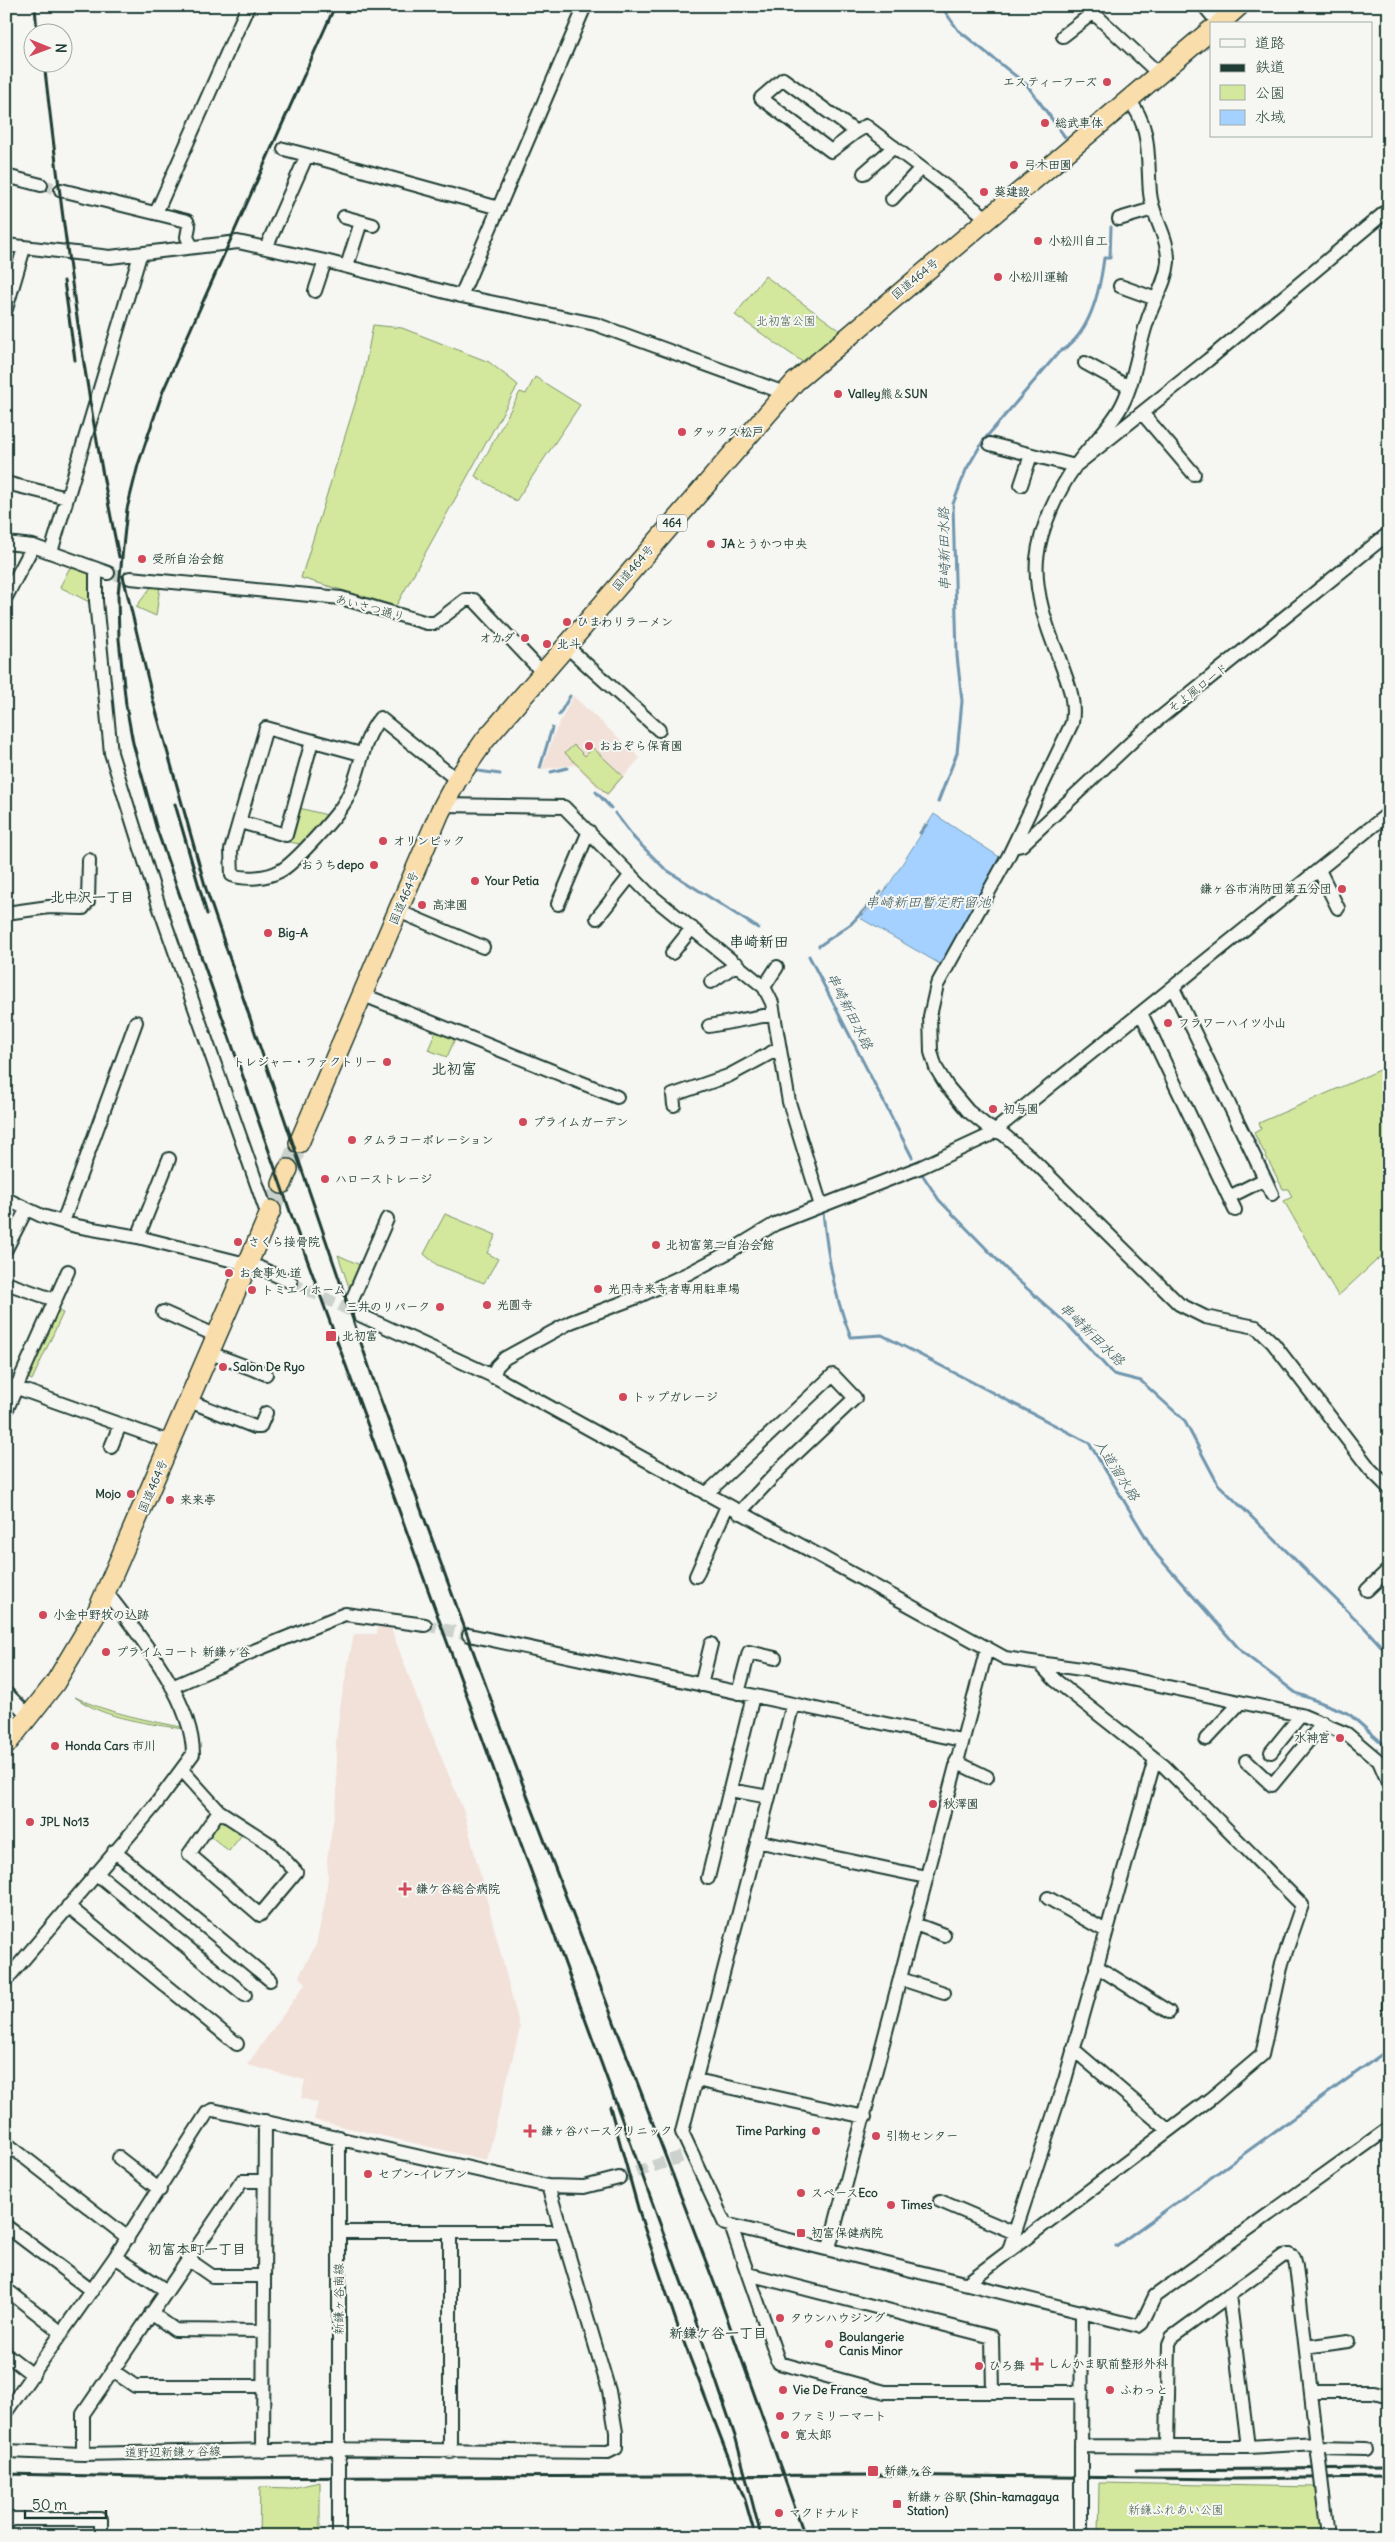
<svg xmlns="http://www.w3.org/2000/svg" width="1395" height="2542" font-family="Delius,'Klee One',sans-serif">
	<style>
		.built { fill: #f2e1d9 }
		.green { fill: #d3e89d; stroke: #799268 }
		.water { fill: #a4d1ff; stroke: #6f96ae }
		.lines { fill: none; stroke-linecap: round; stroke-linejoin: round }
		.stream { stroke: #6f96ae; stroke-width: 3 }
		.minor-tunnel { stroke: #cbd1cc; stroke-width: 12; stroke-dasharray: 12 6; stroke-linecap: butt }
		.highway-tunnel { stroke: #cbd1cc; stroke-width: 19; stroke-dasharray: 19 9; stroke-linecap: butt }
		.minor-casing { stroke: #1f3d34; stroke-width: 16 }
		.highway-casing { stroke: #1f3d34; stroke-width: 22 }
		.minor { stroke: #f6f6f2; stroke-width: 12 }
		.highway { stroke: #f9deab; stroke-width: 19 }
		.rail { stroke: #1f3d34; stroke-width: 3 }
		.minor-bridge-casing { stroke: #1f3d34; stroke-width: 16; stroke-linecap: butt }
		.minor-bridge { stroke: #f6f6f2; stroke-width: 12 }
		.poi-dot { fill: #d1495b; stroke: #f6f6f2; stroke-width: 2 }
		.labels { text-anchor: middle; stroke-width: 4; stroke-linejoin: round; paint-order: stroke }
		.shield { fill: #f6f6f2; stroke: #60746d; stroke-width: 1 }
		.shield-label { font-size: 11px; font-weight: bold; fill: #1f3d34 }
		.poi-label { font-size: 12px; font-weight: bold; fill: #1f3d34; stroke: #f6f6f2; text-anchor: start }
		.street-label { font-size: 12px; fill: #1f3d34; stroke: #f6f6f2 }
		.park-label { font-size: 12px; fill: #435f49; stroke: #f6f6f2 }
		.water-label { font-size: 14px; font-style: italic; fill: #3a5b5d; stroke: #f6f6f2 }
		.neighbourhood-label { font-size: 14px; font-weight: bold; fill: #1f3d34; stroke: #f6f6f2 }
		.quarter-label { font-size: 15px; font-weight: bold; fill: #1f3d34; stroke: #f6f6f2 }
	</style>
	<rect width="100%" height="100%" fill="#f6f6f2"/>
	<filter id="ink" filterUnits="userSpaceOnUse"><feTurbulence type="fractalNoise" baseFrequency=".02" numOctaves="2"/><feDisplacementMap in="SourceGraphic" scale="10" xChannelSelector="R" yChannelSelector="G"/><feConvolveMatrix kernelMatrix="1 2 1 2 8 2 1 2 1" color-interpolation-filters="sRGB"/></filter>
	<g filter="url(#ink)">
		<path class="built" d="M573 696 640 758 607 796 575 765 542 769 554 734Z
			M378 1621 389 1623 419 1703 464 1812 520 2028 487 2160 314 2120 318 2103 301 2098 305 2080 247 2065 306 1983 299 1976 316 1945 325 1902 328 1876 327 1859 337 1797 336 1742 340 1706 354 1634H377Z"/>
		<path class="green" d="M765 276 841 331 804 363 735 315Z
			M373 325 402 328 489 362 518 385 396 606 301 578 363 378Z
			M535 377 580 405 516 501 475 476 520 392 526 394Z
			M77 568 90 573 93 604 60 587 69 569Z
			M152 586H160L156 616 136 607Z
			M574 745 585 756 593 748 623 776 607 794 565 753Z
			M299 808 327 815 300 844 289 842Z
			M437 1029 452 1035 454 1041 447 1057 428 1050Z
			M1389 1066V1249L1338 1296 1284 1201 1292 1197 1288 1189H1283L1254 1133 1261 1129 1259 1123Z
			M445 1214 496 1235 487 1253 498 1259 484 1283 437 1265 424 1254Z
			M338 1255 362 1266 350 1290Z
			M56 1310 63 1313 32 1380 26 1377Z
			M75 1697C106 1713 152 1721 186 1728L188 1730C150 1723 106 1720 75 1697Z
			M221 1820H225L244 1832 229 1851 209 1835Z
			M320 2482V2536H259L260 2487 292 2488Z
			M1099 2483 1317 2487 1323 2536H1098Z"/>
		<path class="water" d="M934 814 1001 858 940 964 860 918 883 894Z"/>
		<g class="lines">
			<path class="stream" d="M941 6 958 30 1027 85 1065 137
				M559 715 570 696
				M540 768 552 728
				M478 771 500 774
				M551 772 567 768
				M596 792 611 808
				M938 802 957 753 962 701 957 656 953 504 966 470 983 441 1059 352C1090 336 1100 290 1104 258H1110L1111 227
				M615 813 635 839 665 869 758 928
				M920 833 926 825
				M819 946 851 924 881 892
				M809 956 912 1157
				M922 1174 939 1200 1012 1275 1070 1327 1113 1374 1141 1381 1184 1420 1218 1484 1364 1627 1389 1655
				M823 1212C827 1254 834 1297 851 1337L882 1335 1089 1443 1156 1554 1242 1652 1296 1693 1348 1713 1389 1749
				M1116 2246 1389 2049"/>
			<path class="minor-tunnel" d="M41 185 61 190
				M108 573 130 578
				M291 1282 360 1315
				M425 1625 469 1635
				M619 2178 692 2153"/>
			<path class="highway-tunnel" d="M288 1169 299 1143
				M271 1210 282 1184"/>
			<g class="minor-casing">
				<path id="minor" d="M1086 6 1159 74
					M1204 6 1219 24
					M1063 36 1094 12
					M1128 99C1152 126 1147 159 1150 193 1152 217 1169 237 1168 262 1166 284 1153 301 1147 322 1138 348 1135 380 1122 405 1111 427 1090 445 1076 465 1058 490 1040 528 1037 559 1034 592 1047 628 1059 658 1067 681 1076 698 1072 723L1008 857 937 985 930 1016 931 1052 936 1068 947 1086 968 1111 988 1127 1003 1134 1030 1157 1179 1304 1205 1317 1256 1327 1273 1343 1370 1469 1389 1488
					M856 132 831 151 761 98 783 79 856 132 866 126 987 218
					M284 149 307 155
					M864 173 894 147
					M6 176 41 185
					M61 190 187 221 189 226 187 237 192 247
					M892 199 921 168
					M156 213 248 6
					M344 217 373 225
					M1119 219 1153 209
					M6 245 110 257 238 242 325 261 461 296 595 324 779 391 783 396
					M266 248 307 155 499 208
					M347 266 361 222
					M1120 286 1156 299
					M315 291 325 261
					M461 296 585 6
					M6 309 24 248
					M1085 363 1129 387
					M1142 413 1194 474
					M990 444 1075 466 1208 360 1389 209
					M6 483 67 498
					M1021 485 1031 455
					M6 543 33 546 108 573
					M51 552 140 255
					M96 570V601L111 753 158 903 268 1216
					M130 578 341 598 427 623H435L465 600H474L542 672
					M6 597 33 546
					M565 645 659 730
					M361 754 266 728 231 850 232 875C246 880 267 878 280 871 294 864 340 813 347 798 362 771 360 743 380 718L457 780
					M444 805 564 807 648 893 764 987 772 1003 789 1102 821 1206
					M240 822 286 835 312 741
					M1013 847 1022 845 1140 734 1389 533
					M1319 870 1338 908
					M558 904 589 831
					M398 911 483 947
					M6 913 49 907 83 908 88 901 89 860
					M597 918 631 875
					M672 953 692 928
					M711 982 737 964
					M764 987 777 967
					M1173 988 1265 1179 1229 1197
					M361 994 617 1097
					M1141 1013 1235 1210
					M709 1026 774 1014
					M674 1105 673 1095 728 1076 778 1049
					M1265 1179 1272 1194
					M6 1199 42 1216 76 1226 138 1237 258 1267 291 1282
					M63 1222 136 1022
					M138 1237 169 1159
					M6 1249 26 1210
					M6 1283 55 1300
					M352 1300 387 1219
					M163 1312 217 1336
					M360 1315 497 1378 1005 1658 1088 1670 1301 1715 1347 1734 1379 1761 1389 1784
					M210 1353 266 1374
					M493 1377 497 1366 505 1358 571 1322 635 1298 689 1273 727 1253 775 1224 921 1167 988 1136 1389 813
					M6 1384 172 1443
					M189 1401 255 1427H260L266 1413
					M6 1411 68 1271
					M111 1447 120 1425
					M706 1494 833 1375 855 1398 781 1468 739 1513
					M696 1576 727 1506
					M1367 1590 1389 1569
					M469 1635 961 1740
					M701 1685 711 1644
					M172 1687 256 1650 345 1614 425 1625
					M6 1693 29 1716
					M738 1693 749 1652 775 1658
					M793 1704 682 2132 725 2224 1138 2326 1142 2323 1155 2296 1389 2128
					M1206 1739 1240 1703
					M1271 1752 1301 1715
					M1246 1761 1272 1785 1323 1723
					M956 1762 987 1777
					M182 1770 219 1811 270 1844 296 1872 260 1915 189 1854 219 1811
					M730 1790 769 1797
					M757 1841 926 1877
					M114 1851 270 1980
					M96 1873 245 1995
					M708 1878 753 1696
					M1048 1898 1106 1931
					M68 1906 237 2044
					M915 1924 944 1935
					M1096 1966 1169 2012
					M901 1979 944 1993
					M6 1980 156 1804 193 1754C193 1700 138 1634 107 1593
					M1389 1981V2010
					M1073 2049 1168 2130
					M696 2080 865 2117
					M6 2143 128 2238
					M119 2158 160 2190
					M940 2201 1015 2233
					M6 2226 92 2291
					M731 2226 779 2363 885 2392H1082
					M339 2232H561
					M829 2248 987 1648
					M1009 2250 1065 2080 1155 1759
					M115 2257 167 2291
					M189 2260 212 2276H264
					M748 2274 992 2337 993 2392
					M967 2283 1210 2099 1262 2055 1282 1963 1302 1905 1164 1766 1055 1680 1039 1663
					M1229 2295 1248 2447
					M6 2299 11 2293 62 2333
					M151 2313 175 2330 264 2331
					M1306 2347 1348 2341
					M6 2354 33 2375
					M113 2371 135 2386H263
					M1311 2392H1374L1389 2396
					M6 2412 115 2257 207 2113 213 2110 548 2186 584 2187 619 2178
					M1081 2446 1248 2447 1317 2443
					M1167 2446 1169 2344 1172 2337 1283 2256 1289 2255 1294 2258 1296 2266 1318 2453
					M1317 2448 1366 2449
					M6 2451 83 2454 322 2449 608 2452 616 2448V2432L609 2391 548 2186
					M263 2451 265 2121
					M450 2452V2232
					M83 2454V2414L242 2181H264
					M1081 2454 1082 2311
					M339 2457V2137
					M1323 2495 1328 2536
					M6 2524 12 2519H101V2536
					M339 2536V2481
					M1081 2536V2486"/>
			</g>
			<g class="highway-casing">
				<path id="highway" d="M1219 24 1239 6
					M299 1143 440 812 457 780 485 740 795 382 1211 30
					M282 1184 288 1169
					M6 1745 55 1683 96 1614 271 1210"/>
			</g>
			<use href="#minor" class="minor"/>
			<use href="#highway" class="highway"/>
			<path class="rail" d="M35 6 37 32
				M335 6 163 391 138 465 127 509 118 595 119 639 126 705 133 743 157 830 300 1240 696 2322 736 2439 761 2536
				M44 62C63 228 85 393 119 557
				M64 281 75 360
				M123 576 154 704 206 889 376 1387 507 1743 718 2293 805 2536
				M175 804 207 914
				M610 2107 640 2215 678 2327 745 2500 753 2528
				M1136 2470 1389 2468
				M6 2474 190 2478 873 2475 1234 2479 1389 2477"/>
			<g class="minor-bridge-casing">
				<path id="minor-bridge" d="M1318 2453 1323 2495
					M339 2461V2481
					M1081 2486V2455"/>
			</g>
			<use href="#minor-bridge" class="minor-bridge"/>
		</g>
	</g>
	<g class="poi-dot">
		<circle cx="1107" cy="82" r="5"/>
		<circle cx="1045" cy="123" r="5"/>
		<circle cx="1014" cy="165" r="5"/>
		<circle cx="984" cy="192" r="5"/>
		<circle cx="1038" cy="241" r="5"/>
		<circle cx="998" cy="277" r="5"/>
		<circle cx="838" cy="394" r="5"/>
		<circle cx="682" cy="432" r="5"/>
		<circle cx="711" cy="544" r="5"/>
		<circle cx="142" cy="559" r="5"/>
		<circle cx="567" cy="622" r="5"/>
		<circle cx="525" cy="638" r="5"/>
		<circle cx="547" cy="644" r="5"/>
		<circle cx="589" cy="746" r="5"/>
		<circle cx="383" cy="841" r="5"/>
		<circle cx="374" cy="865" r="5"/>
		<circle cx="475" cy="881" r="5"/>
		<circle cx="1342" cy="889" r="5"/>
		<circle cx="422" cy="905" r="5"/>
		<circle cx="268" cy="933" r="5"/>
		<circle cx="1168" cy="1023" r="5"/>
		<circle cx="387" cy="1062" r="5"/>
		<circle cx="993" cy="1109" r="5"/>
		<circle cx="523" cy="1122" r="5"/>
		<circle cx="352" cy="1140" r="5"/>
		<circle cx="325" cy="1179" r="5"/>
		<circle cx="238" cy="1242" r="5"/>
		<circle cx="656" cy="1245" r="5"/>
		<circle cx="229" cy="1273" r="5"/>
		<circle cx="598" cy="1289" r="5"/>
		<circle cx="252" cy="1290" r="5"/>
		<circle cx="487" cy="1305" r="5"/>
		<circle cx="440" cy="1307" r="5"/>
		<rect x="325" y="1330" width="12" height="12" rx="2.5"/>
		<circle cx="223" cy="1367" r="5"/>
		<circle cx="623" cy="1397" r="5"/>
		<circle cx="131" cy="1494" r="5"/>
		<circle cx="170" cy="1500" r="5"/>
		<circle cx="43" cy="1615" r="5"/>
		<circle cx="106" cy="1652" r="5"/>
		<circle cx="1340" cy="1738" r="5"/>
		<circle cx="55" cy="1746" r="5"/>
		<circle cx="933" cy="1804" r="5"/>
		<circle cx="30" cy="1822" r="5"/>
		<path d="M402.5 1881.5h5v5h5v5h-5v5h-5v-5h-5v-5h5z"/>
		<path d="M527.5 2123.5h5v5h5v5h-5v5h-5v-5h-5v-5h5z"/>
		<circle cx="816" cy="2131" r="5"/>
		<circle cx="876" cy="2136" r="5"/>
		<circle cx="368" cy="2174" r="5"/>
		<circle cx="801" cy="2193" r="5"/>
		<circle cx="891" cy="2205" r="5"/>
		<rect x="796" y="2228" width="10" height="10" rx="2.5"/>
		<circle cx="780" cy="2318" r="5"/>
		<circle cx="829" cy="2344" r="5"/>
		<path d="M1034.5 2356.5h5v5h5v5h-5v5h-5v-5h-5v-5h5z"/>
		<circle cx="979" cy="2366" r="5"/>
		<circle cx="783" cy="2390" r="5"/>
		<circle cx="1110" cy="2390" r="5"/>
		<circle cx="780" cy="2416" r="5"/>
		<circle cx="785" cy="2435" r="5"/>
		<rect x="867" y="2465" width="12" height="12" rx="2.5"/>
		<rect x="892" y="2499" width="10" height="10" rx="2.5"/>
		<circle cx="779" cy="2513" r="5"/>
	</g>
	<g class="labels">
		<rect class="shield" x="657" y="514.5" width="30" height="17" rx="4"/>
		<g class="shield-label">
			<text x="672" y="527">464</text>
		</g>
		<g class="poi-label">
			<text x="1097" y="86" text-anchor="end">エスティーフーズ</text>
			<text x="1055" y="127">総武車体</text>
			<text x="1024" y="169">弓木田園</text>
			<text x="994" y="196">葵建設</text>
			<text x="1048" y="245">小松川自工</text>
			<text x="1008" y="281">小松川運輸</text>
			<text x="848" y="398">Valley熊＆SUN</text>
			<text x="692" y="436">タックス松戸</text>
			<text x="721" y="548">JAとうかつ中央</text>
			<text x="152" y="563">受所自治会館</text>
			<text x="577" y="626">ひまわりラーメン</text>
			<text x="515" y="642" text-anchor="end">オカダ</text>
			<text x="557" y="648">北斗</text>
			<text x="599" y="750">おおぞら保育園</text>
			<text x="393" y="845">オリンピック</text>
			<text x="364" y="869" text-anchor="end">おうちdepo</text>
			<text x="485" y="885">Your Petia</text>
			<text x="1332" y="893" text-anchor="end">鎌ヶ谷市消防団第五分団</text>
			<text x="432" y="909">高津園</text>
			<text x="278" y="937">Big-A</text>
			<text x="1178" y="1027">フラワーハイツ小山</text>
			<text x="377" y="1066" text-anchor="end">トレジャー・ファクトリー</text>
			<text x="1003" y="1113">初与園</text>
			<text x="533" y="1126">プライムガーデン</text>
			<text x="362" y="1144">タムラコーポレーション</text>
			<text x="335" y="1183">ハローストレージ</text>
			<text x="248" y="1246">さくら接骨院</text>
			<text x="666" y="1249">北初富第二自治会館</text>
			<text x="239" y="1277">お食事処 道</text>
			<text x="608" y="1293">光円寺来寺者専用駐車場</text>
			<text x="262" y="1294">トミエイホーム</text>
			<text x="497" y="1309">光圓寺</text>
			<text x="430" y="1311" text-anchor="end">三井のリパーク</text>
			<text x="342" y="1340">北初富</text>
			<text x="233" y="1371">Salon De Ryo</text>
			<text x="633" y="1401">トップガレージ</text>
			<text x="121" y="1498" text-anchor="end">Mojo</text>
			<text x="180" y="1504">来来亭</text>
			<text x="53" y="1619">小金中野牧の込跡</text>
			<text x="116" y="1656">プライムコート 新鎌ヶ谷</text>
			<text x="1330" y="1742" text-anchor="end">水神宮</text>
			<text x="65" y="1750">Honda Cars 市川</text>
			<text x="943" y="1808">秋澤園</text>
			<text x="40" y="1826">JPL No13</text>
			<text x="416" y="1893">鎌ケ谷総合病院</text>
			<text x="541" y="2135">鎌ヶ谷バースクリニック</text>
			<text x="806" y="2135" text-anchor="end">Time Parking</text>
			<text x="886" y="2140">引物センター</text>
			<text x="378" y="2178">セブン-イレブン</text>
			<text x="811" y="2197">スペースEco</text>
			<text x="901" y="2209">Times</text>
			<text x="811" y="2237">初富保健病院</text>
			<text x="790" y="2322">タウンハウジング</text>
			<text x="839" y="2341">Boulangerie<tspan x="839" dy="14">Canis Minor</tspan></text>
			<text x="1048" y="2368">しんかま駅前整形外科</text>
			<text x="989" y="2370">ひろ舞</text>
			<text x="793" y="2394">Vie De France</text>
			<text x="1120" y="2394">ふわっと</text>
			<text x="790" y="2420">ファミリーマート</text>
			<text x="795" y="2439">寛太郎</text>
			<text x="884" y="2475">新鎌ヶ谷</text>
			<text x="907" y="2501">新鎌ヶ谷駅 (Shin-kamagaya<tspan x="907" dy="14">Station)</tspan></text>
			<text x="789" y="2517">マクドナルド</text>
		</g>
		<g class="street-label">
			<text transform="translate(915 279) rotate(-40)" y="4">国道464号</text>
			<text transform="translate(633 568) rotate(-49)" y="4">国道464号</text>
			<text transform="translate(370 608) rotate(15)" y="4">あいさつ通り</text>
			<text transform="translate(1198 688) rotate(-38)" y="4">そよ風ロード</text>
			<text transform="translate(404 898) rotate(-67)" y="4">国道464号</text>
			<text transform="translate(153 1486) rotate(-67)" y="4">国道464号</text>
			<text transform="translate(339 2299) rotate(-90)" y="4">新鎌ヶ谷南線</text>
			<text transform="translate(173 2452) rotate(-1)" y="4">道野辺新鎌ヶ谷線</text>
		</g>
		<g class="park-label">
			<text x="786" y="325">北初富公園</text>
			<text x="1176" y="2514">新鎌ふれあい公園</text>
		</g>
		<g class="water-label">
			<text transform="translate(944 549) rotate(-91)" y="5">串崎新田水路</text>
			<text x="928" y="907">串崎新田暫定貯留池</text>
			<text transform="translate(850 1011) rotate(63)" y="5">串崎新田水路</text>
			<text transform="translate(1092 1334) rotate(44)" y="5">串崎新田水路</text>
			<text transform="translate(1117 1470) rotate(57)" y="5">入道溜水路</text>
		</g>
		<g class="neighbourhood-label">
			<text x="92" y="902">北中沢一丁目</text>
			<text x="197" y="2254">初富本町一丁目</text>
			<text x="718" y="2338">新鎌ケ谷一丁目</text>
		</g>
		<g class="quarter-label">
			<text x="759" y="947">串崎新田</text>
			<text x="454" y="1074">北初富</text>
		</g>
	</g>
	<rect width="1395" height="2542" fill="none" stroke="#f6f6f2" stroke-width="25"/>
	<rect x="12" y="12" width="1370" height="2517" fill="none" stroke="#1f3d34" stroke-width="2" filter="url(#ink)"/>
	<rect x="1210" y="22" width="162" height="115" fill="#f6f6f2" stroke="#a0aca6"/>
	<rect x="1220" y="39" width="25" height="8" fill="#f6f6f2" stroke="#a0aca6"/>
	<text x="1255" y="48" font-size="15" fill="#1f3d34">道路</text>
	<rect x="1220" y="64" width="25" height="8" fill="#1f3d34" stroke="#a0aca6"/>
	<text x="1255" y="72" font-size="15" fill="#1f3d34">鉄道</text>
	<rect x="1220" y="85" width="25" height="15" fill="#d3e89d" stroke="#a0aca6"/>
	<text x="1255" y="98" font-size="15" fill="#1f3d34">公園</text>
	<rect x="1220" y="110" width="25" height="15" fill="#a4d1ff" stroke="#a0aca6"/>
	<text x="1255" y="122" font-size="15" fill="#1f3d34">水域</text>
	<g transform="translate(48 48) rotate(91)"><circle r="24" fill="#f6f6f2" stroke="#a0aca6"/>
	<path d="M0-4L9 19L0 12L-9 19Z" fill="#d1495b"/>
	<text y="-8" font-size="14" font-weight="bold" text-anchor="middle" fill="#1f3d34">N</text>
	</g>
	<path d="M25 2510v8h81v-8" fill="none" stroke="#1f3d34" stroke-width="2.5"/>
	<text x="32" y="2510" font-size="15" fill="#1f3d34" stroke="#f6f6f2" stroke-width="4" paint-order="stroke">50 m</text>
</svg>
